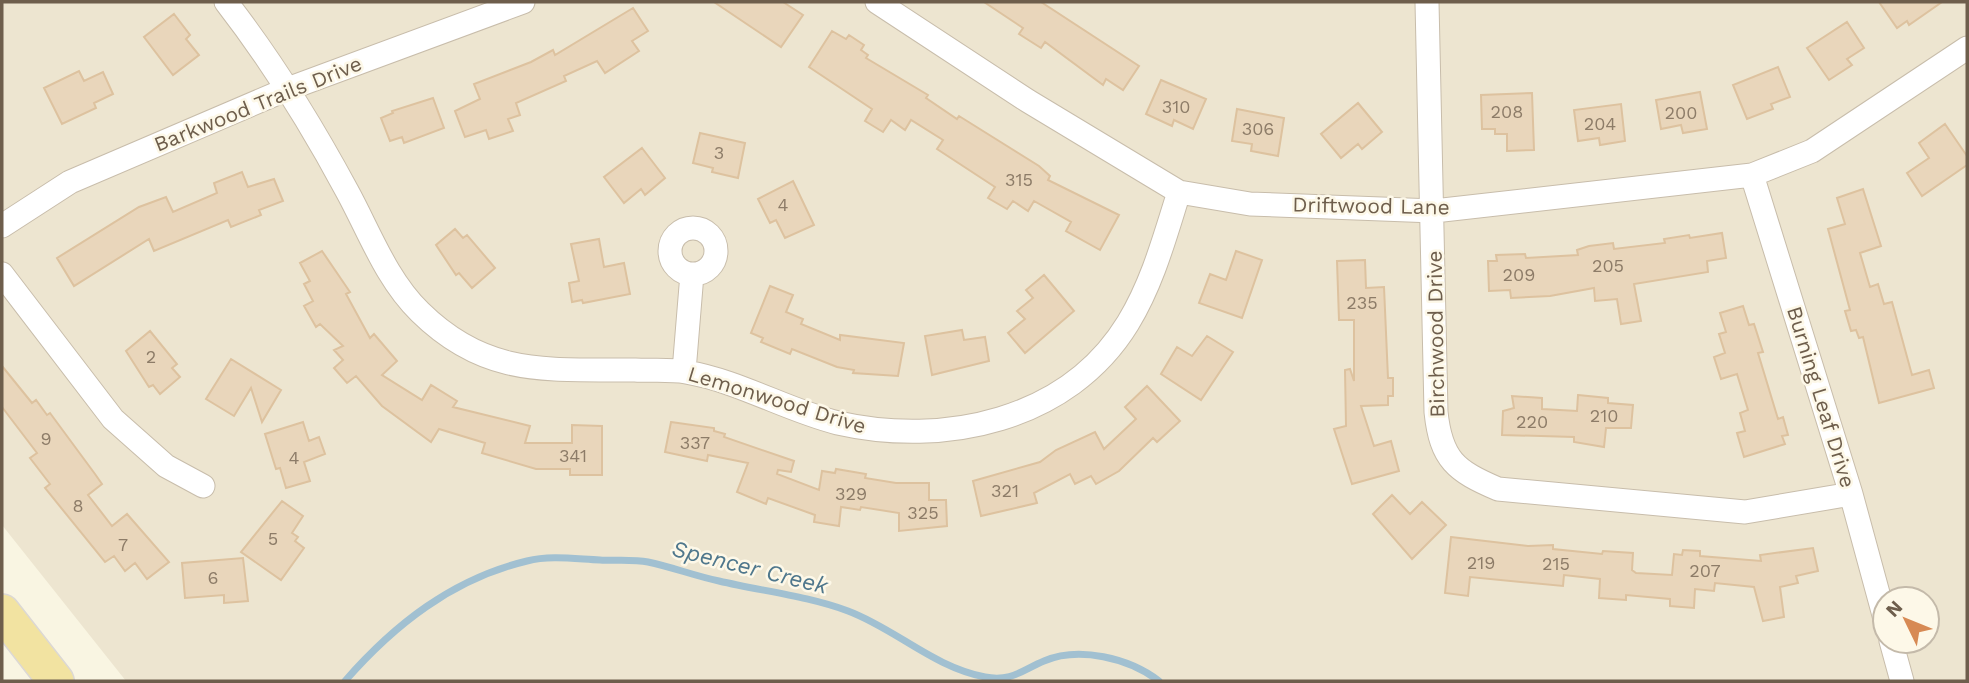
<svg xmlns="http://www.w3.org/2000/svg" width="1969" height="683" font-family="'Work Sans',sans-serif">
	<style>
		.residential { fill: #ede5d0; fill-rule: evenodd }
		.lines { fill: none; stroke-linecap: round; stroke-linejoin: round }
		.stream { stroke: #a1c0d1; stroke-width: 7 }
		.building { fill: #e9d6bb; stroke: #ddc29f; stroke-width: 2 }
		.minor-casing { stroke: #c8bdab; stroke-width: 25 }
		.primary-casing { stroke: #dcd8d4; stroke-width: 38 }
		.minor { stroke: #fff; stroke-width: 23 }
		.primary { stroke: #f2e3a1; stroke-width: 35 }
		.labels { text-anchor: middle; stroke-width: 5; stroke-linejoin: round; paint-order: stroke }
		.number-label { font-size: 18px; fill: #8d7c68 }
		.street-label { font-size: 21px; fill: #6e5e4c; stroke: #fdf8e8 }
		.water-label { font-size: 23px; font-style: italic; fill: #4f778c; stroke: #fdf8e8 }
	</style>
	<rect width="100%" height="100%" fill="#f9f5e2"/>
	<path class="residential" d="M2 2H1967V681H126L2 525ZM1885 599H1927V641H1885Z"/>
	<g class="lines">
		<path class="stream" d="M345 681C394 625 452 579 527 561 550 555 576 559 600 560 616 561 633 559 648 562 672 567 695 576 719 581 761 591 808 596 848 611 896 629 933 667 985 677 1012 682 1022 670 1044 661 1079 646 1129 658 1159 681"/>
	</g>
	<path class="building" d="M714 2H783L803 15 781 47Z
		M984 2H1041L1139 66 1123 90 1106 79 1103 85 1045 42 1041 48 1019 34 1023 28Z
		M1879 2H1942L1909 25 1907 21 1897 28Z
		M633 8 648 31 632 41 639 51 605 73 597 61 564 76 566 81 516 103 520 115 508 119 513 131 489 139 486 130 465 137 455 111 480 99 474 84 531 62 553 50 555 55Z
		M174 14 190 35 186 39 199 55 173 75 144 37Z
		M1847 22 1864 48 1847 59 1852 65 1829 80 1807 48Z
		M832 31 846 39 849 35 864 45 861 50 868 55 866 58 928 95 926 98 957 119 959 116 1039 166 1050 176 1048 180 1119 215 1100 250 1066 231 1071 222 1034 201 1028 211 1013 201 1007 209 988 198 995 187 937 149 943 140 911 120 905 130 891 120 883 132 865 121 872 109 809 67Z
		M1778 67 1790 97 1771 104 1773 109 1747 119 1733 85Z
		M79 71 84 81 103 72 113 94 94 103 96 108 62 124 44 88Z
		M1161 80 1206 99 1193 129 1174 120 1172 126 1146 114Z
		M1700 92 1707 129 1683 133 1681 125 1661 129 1656 100Z
		M1532 93 1534 150 1507 151V134H1495V129H1482L1481 95Z
		M433 98 444 128 404 143 402 137 390 141 381 118 393 113 392 111Z
		M1358 103 1382 132 1362 149 1358 144 1341 158 1321 134Z
		M1621 104 1625 141 1600 145 1599 138 1578 141 1574 110Z
		M1237 109 1284 118 1278 156 1251 151 1252 144 1232 141Z
		M1945 124 1967 156V165L1922 196 1907 173 1929 158 1919 143Z
		M700 133 745 143 738 178 712 172 713 168 693 163Z
		M642 148 665 178 645 195 641 189 624 203 604 177Z
		M242 172 248 187 274 179 283 201 259 210 261 215 231 227 228 220 154 251 149 239 74 286 57 258 139 207 166 197 173 212 217 193 214 183Z
		M793 181 814 225 785 238 776 220 770 223 758 199Z
		M1863 189 1881 246 1860 253 1870 287 1878 284 1884 304 1892 302 1912 375 1929 370 1934 388 1879 403 1863 337 1859 338 1856 330 1851 331 1845 311 1850 310 1828 229 1845 224 1837 198Z
		M455 229 463 238 467 235 495 268 472 288 459 273 456 275 436 245Z
		M1722 233 1726 258 1707 261 1708 272 1634 284 1641 321 1621 324 1617 299 1595 301 1594 288 1550 296 1511 298 1510 290 1489 291 1488 261H1497L1496 255 1525 254 1526 258 1578 255 1577 250 1589 246 1613 243 1614 249 1665 243 1664 239 1689 235 1690 238Z
		M599 239 604 267 624 263 630 294 583 303 582 300 572 302 569 283 579 281 571 244Z
		M322 251 350 292 346 294 370 338 374 334 397 361 382 375 422 400 431 385 457 401 453 407 530 426 525 443H572V425L602 426V475H570V469H536L482 453 485 443 439 429 431 442 382 406 356 376 347 383 334 368 343 360 334 350 343 346 320 324 316 327 304 306 313 301 304 284 310 281 300 263Z
		M1236 251 1262 260 1242 318 1199 303 1210 274 1226 280Z
		M1365 260 1366 288 1384 287 1388 378H1393V396H1388V405L1361 406 1374 446 1391 441 1399 471 1352 484 1334 429 1346 426 1345 370 1350 369 1354 381V320H1339L1337 261Z
		M1044 275 1074 311 1025 353 1008 333 1025 319 1017 311 1033 298 1026 290Z
		M770 286 793 295 786 312 803 319 801 324 840 340V335L904 343 898 376 853 373 854 370 837 367 792 349 790 354 761 342 763 338 751 333Z
		M1743 306 1749 325 1754 324 1763 352 1758 353 1778 419 1783 417 1788 435 1782 436 1785 444 1744 457 1737 433 1745 431 1740 413 1748 410 1737 374 1721 379 1714 357 1725 353 1719 334 1726 332 1720 313Z
		M962 330 964 340 985 337 989 361 932 375 925 336Z
		M150 331 177 364 172 368 180 377 160 394 153 385 149 387 126 351Z
		M1207 336 1233 352 1201 400 1161 374 1177 347 1192 356Z
		M231 359 281 390 262 422 251 388 234 416 206 399Z
		M2 366 32 403 36 400 47 415 50 413 95 474 102 484 88 495 112 526 127 514 169 562 147 579 135 563 125 571 114 556 105 562 45 488 50 484 30 458 37 453 2 407Z
		M1147 386 1180 421 1157 442 1153 438 1119 471 1096 484 1091 476 1075 484 1070 474 1034 493 1037 503 981 516 973 481 1040 462 1056 450 1095 432 1104 449 1136 419 1125 407Z
		M1578 395 1608 398V403L1633 405 1631 428H1606L1604 447 1574 442V437L1502 435 1503 411 1514 408 1512 396 1542 398V409L1577 411Z
		M303 422 309 441 319 437 325 454 304 462 310 481 286 488 280 468 276 469 265 434Z
		M671 422 714 428V431L725 434 724 437 794 461 791 472 778 470 777 474 819 490 822 471 835 473 836 469 866 474 865 478 896 483H929V500H946L947 526 899 531V513L861 507 860 510 841 507 839 526 814 522 815 515 768 498 766 504 737 492 748 463 708 455 707 461 665 452Z
		M1392 495 1410 514 1422 502 1446 525 1412 559 1373 514Z
		M282 501 303 516 292 533 298 537 295 541 304 548 281 580 241 552Z
		M1451 537 1528 546 1553 545V549L1602 554 1603 551 1633 553 1632 570 1636 573 1672 575 1674 554 1682 555 1683 550 1700 551V556L1761 561 1760 555 1813 548 1818 571 1796 576 1798 583 1780 587 1784 617 1763 621 1754 587 1715 583 1714 591 1695 589 1694 608 1670 606V599L1626 595V600L1599 598 1600 579 1564 575 1563 586 1470 577 1468 596 1445 593Z
		M243 558 248 601 224 603V595L185 598 182 563Z"/>
	<g class="lines">
		<g class="minor-casing">
			<path id="minor" d="M226 2C271 60 312 126 347 191 369 231 386 279 420 312 487 378 549 369 635 370 651 371 670 369 686 372 739 381 786 410 838 423 944 447 1068 421 1128 323 1153 282 1165 236 1179 192
				M877 2 1028 101 1179 192 1250 204 1434 211 1752 175 1812 151 1967 48
				M1427 2 1436 412C1441 460 1456 471 1498 489L1745 512 1851 494
				M1752 175 1851 494 1885 619
				M2 226 70 182 285 90 523 2
				M670 251a23 23 0 1 1 46 0a23 23 0 1 1-46 0Z
				M2 274 113 419 166 466 203 486
				M684 371 692 274
				M1891 641 1902 681"/>
		</g>
		<g class="primary-casing">
			<path id="primary" d="M2 612 56 681"/>
		</g>
		<use href="#minor" class="minor"/>
		<use href="#primary" class="primary"/>
	</g>
	<g class="labels">
		<g class="number-label">
			<text x="1176" y="113">310</text>
			<text x="1507" y="118">208</text>
			<text x="1681" y="119">200</text>
			<text x="1600" y="130">204</text>
			<text x="1258" y="135">306</text>
			<text x="719" y="159">3</text>
			<text x="1019" y="186">315</text>
			<text x="783" y="211">4</text>
			<text x="1608" y="272">205</text>
			<text x="1519" y="281">209</text>
			<text x="1362" y="309">235</text>
			<text x="151" y="363">2</text>
			<text x="1604" y="422">210</text>
			<text x="1532" y="428">220</text>
			<text x="46" y="445">9</text>
			<text x="695" y="449">337</text>
			<text x="573" y="462">341</text>
			<text x="294" y="464">4</text>
			<text x="1005" y="497">321</text>
			<text x="851" y="500">329</text>
			<text x="78" y="512">8</text>
			<text x="923" y="519">325</text>
			<text x="273" y="545">5</text>
			<text x="123" y="551">7</text>
			<text x="1481" y="569">219</text>
			<text x="1556" y="570">215</text>
			<text x="1705" y="577">207</text>
			<text x="213" y="584">6</text>
		</g>
		<g class="street-label">
			<text transform="translate(258 104) rotate(-22)" y="7">Barkwood Trails Drive</text>
			<text transform="translate(1371 206) rotate(1)" y="7">Driftwood Lane</text>
			<text transform="translate(1436 334) rotate(-91)" y="7">Birchwood Drive</text>
			<text transform="translate(1821 397) rotate(73)" y="7">Burning Leaf Drive</text>
			<text transform="translate(777 400) rotate(17)" y="7">Lemonwood Drive</text>
		</g>
		<g class="water-label">
			<text transform="translate(750 567) rotate(14)" y="8">Spencer Creek</text>
		</g>
	</g>
	<rect width="1969" height="683" fill="none" stroke="#6e5e4c" stroke-width="7"/>
	<g transform="translate(1906 620) rotate(313)"><circle r="33" fill="#fdf8e8" stroke="#c4baaa" stroke-width="2"/>
	<path d="M0-5L12 26L0 18L-12 26Z" fill="#d78a54"/>
	<text y="-10" font-size="19" font-weight="bold" text-anchor="middle" fill="#6e5e4c">N</text>
	</g>
</svg>
